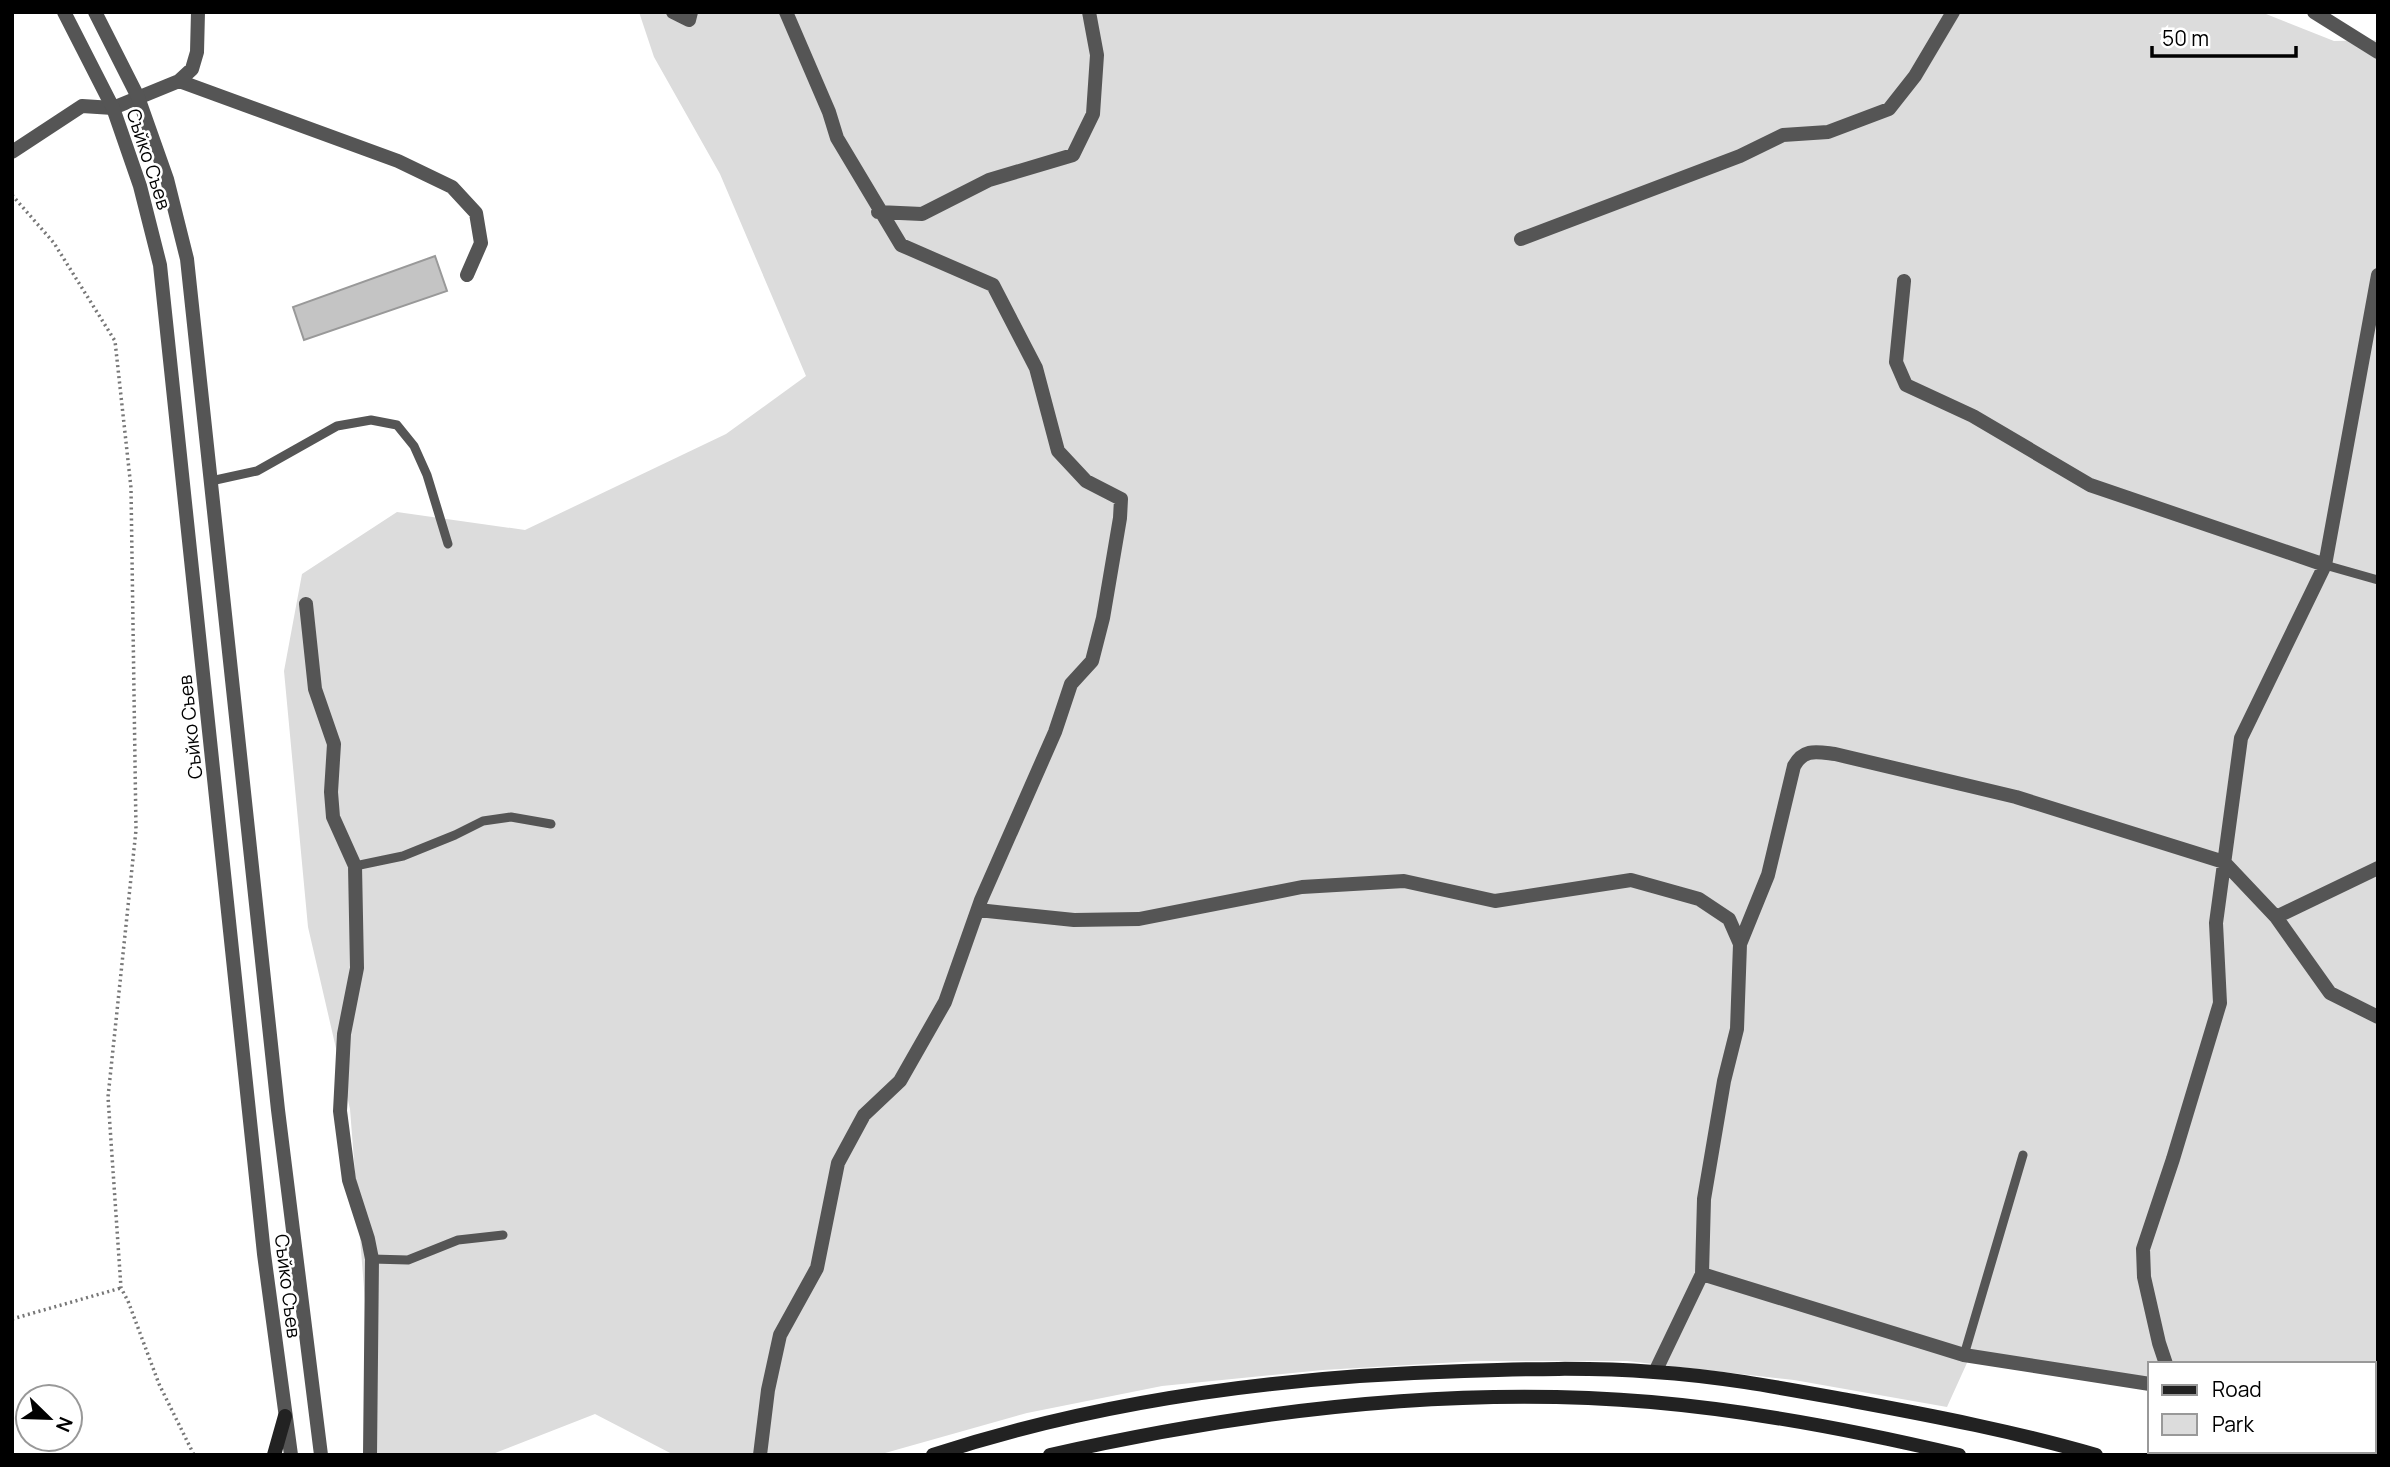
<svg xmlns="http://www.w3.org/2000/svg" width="2390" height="1467" font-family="Manrope,sans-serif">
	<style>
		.green { fill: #dcdcdc }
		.building { fill: #c4c4c4; stroke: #999; stroke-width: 2 }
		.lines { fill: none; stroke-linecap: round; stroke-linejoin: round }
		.path { stroke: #777; stroke-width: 3.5; stroke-dasharray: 2 3.5; stroke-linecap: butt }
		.service { stroke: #555; stroke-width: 9 }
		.minor { stroke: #555; stroke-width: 14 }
		.tertiary { stroke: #555; stroke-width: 14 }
		.secondary { stroke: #222; stroke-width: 14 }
		.labels { text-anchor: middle; stroke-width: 5; stroke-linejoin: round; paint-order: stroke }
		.street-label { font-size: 19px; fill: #000; stroke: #fff }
	</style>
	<rect width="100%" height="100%" fill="#fff"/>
	<path class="green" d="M639 12H2261L2334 41 2378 40V1417L2374 1416V1364H2150V1381L1971 1354 1947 1407 1794 1380 1627 1361H1477L1323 1370 1162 1386 1027 1413 878 1455H674L595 1414 490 1455H377L350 1109 308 927 284 671 302 574 397 512 525 530 726 434 806 376 720 174 654 57Z"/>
	<path class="building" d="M435 256 447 291 304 340 293 307Z"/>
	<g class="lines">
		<path class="path" d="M12 195 54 243 115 341 131 488 136 830 108 1097 121 1288 128 1301 159 1384 194 1455
			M12 1319 121 1288"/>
		<path class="service" d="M211 481 257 471 337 426 371 420 397 425 414 446 427 475 448 544
			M2325 565 2378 580
			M355 866 403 856 455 835 483 821 511 817 551 824
			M372 1259 408 1260 458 1240 503 1235
			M1964 1355 2023 1155"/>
		<path class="minor" d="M673 12 689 20 691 12
			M2314 12 2378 52
			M179 81 398 161 452 187 476 213 481 243 467 275
			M12 152 82 106 113 108 179 81 192 69 197 52 198 12
			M878 212 922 214 989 180 1073 155 1093 114 1097 55 1089 12
			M1521 239 1740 156 1783 135 1828 132 1889 109 1915 76 1953 12
			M1904 281 1896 362 1906 385 1973 416 2090 485 2325 565
			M306 604 315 689 334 744 331 792 333 817 355 866 357 968 344 1034 340 1111 349 1180 368 1239 372 1259 370 1455
			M978 910 1074 920 1139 919 1302 887 1404 881 1495 901 1631 880 1699 899 1729 919 1740 944
			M2276 917 2378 868
			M1702 1274 1964 1355 2150 1384
			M2166 1364 2159 1343 2144 1277 2143 1249 2173 1159 2220 1003 2216 923 2241 738 2325 565 2378 275
			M1655 1372 1702 1274 1704 1199 1724 1081 1737 1029 1740 944 1768 875 1794 766C1804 748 1817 752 1835 754L2016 797 2224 862 2276 917 2330 993 2378 1017
			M2374 1422 2378 1423
			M760 1455 768 1390 780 1335 817 1268 838 1163 864 1115 900 1081 945 1002 981 900 1055 732 1071 684 1092 661 1103 618 1120 518 1121 499 1086 481 1058 451 1036 368 993 285 901 245 837 138 829 112 786 12"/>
		<path class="tertiary" d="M64 12 113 108 140 186 160 265 264 1254 291 1455
			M95 12 138 97 167 179 187 259 278 1110 321 1455"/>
		<path class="secondary" d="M274 1455 285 1416
			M933 1455C1103 1399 1286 1376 1464 1371 1527 1369 1590 1367 1654 1372 1720 1376 1787 1389 1853 1401 1934 1416 2017 1432 2096 1455
			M1050 1455C1244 1411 1452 1385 1651 1402 1754 1411 1858 1431 1959 1455"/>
	</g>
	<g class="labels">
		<g class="street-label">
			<text transform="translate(149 159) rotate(72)" y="7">Съйко Съев</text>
			<text transform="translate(190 727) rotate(-96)" y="7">Съйко Съев</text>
			<text transform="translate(288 1286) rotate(83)" y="7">Съйко Съев</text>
		</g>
	</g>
	<rect width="2390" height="1467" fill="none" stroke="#000000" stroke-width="28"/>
	<rect x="2148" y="1362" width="228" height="91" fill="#ffffff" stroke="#999999" stroke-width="2"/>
	<rect x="2162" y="1385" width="35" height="10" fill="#222222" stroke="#999999" stroke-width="2"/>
	<text x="2212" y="1397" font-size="21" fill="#000000">Road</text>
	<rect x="2162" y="1414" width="35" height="21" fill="#dcdcdc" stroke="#999999" stroke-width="2"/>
	<text x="2212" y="1432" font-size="21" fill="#000000">Park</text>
	<g transform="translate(49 1418) rotate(113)"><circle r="33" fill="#ffffff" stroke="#999999" stroke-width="2"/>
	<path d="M0-5L12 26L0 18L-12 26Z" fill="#000000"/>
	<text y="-10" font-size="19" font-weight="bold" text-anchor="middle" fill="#000000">N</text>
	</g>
	<path d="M2152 46v10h144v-10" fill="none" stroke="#000000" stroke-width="3.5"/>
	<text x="2162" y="46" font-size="21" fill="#000000" stroke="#ffffff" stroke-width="5" paint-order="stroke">50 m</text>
</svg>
